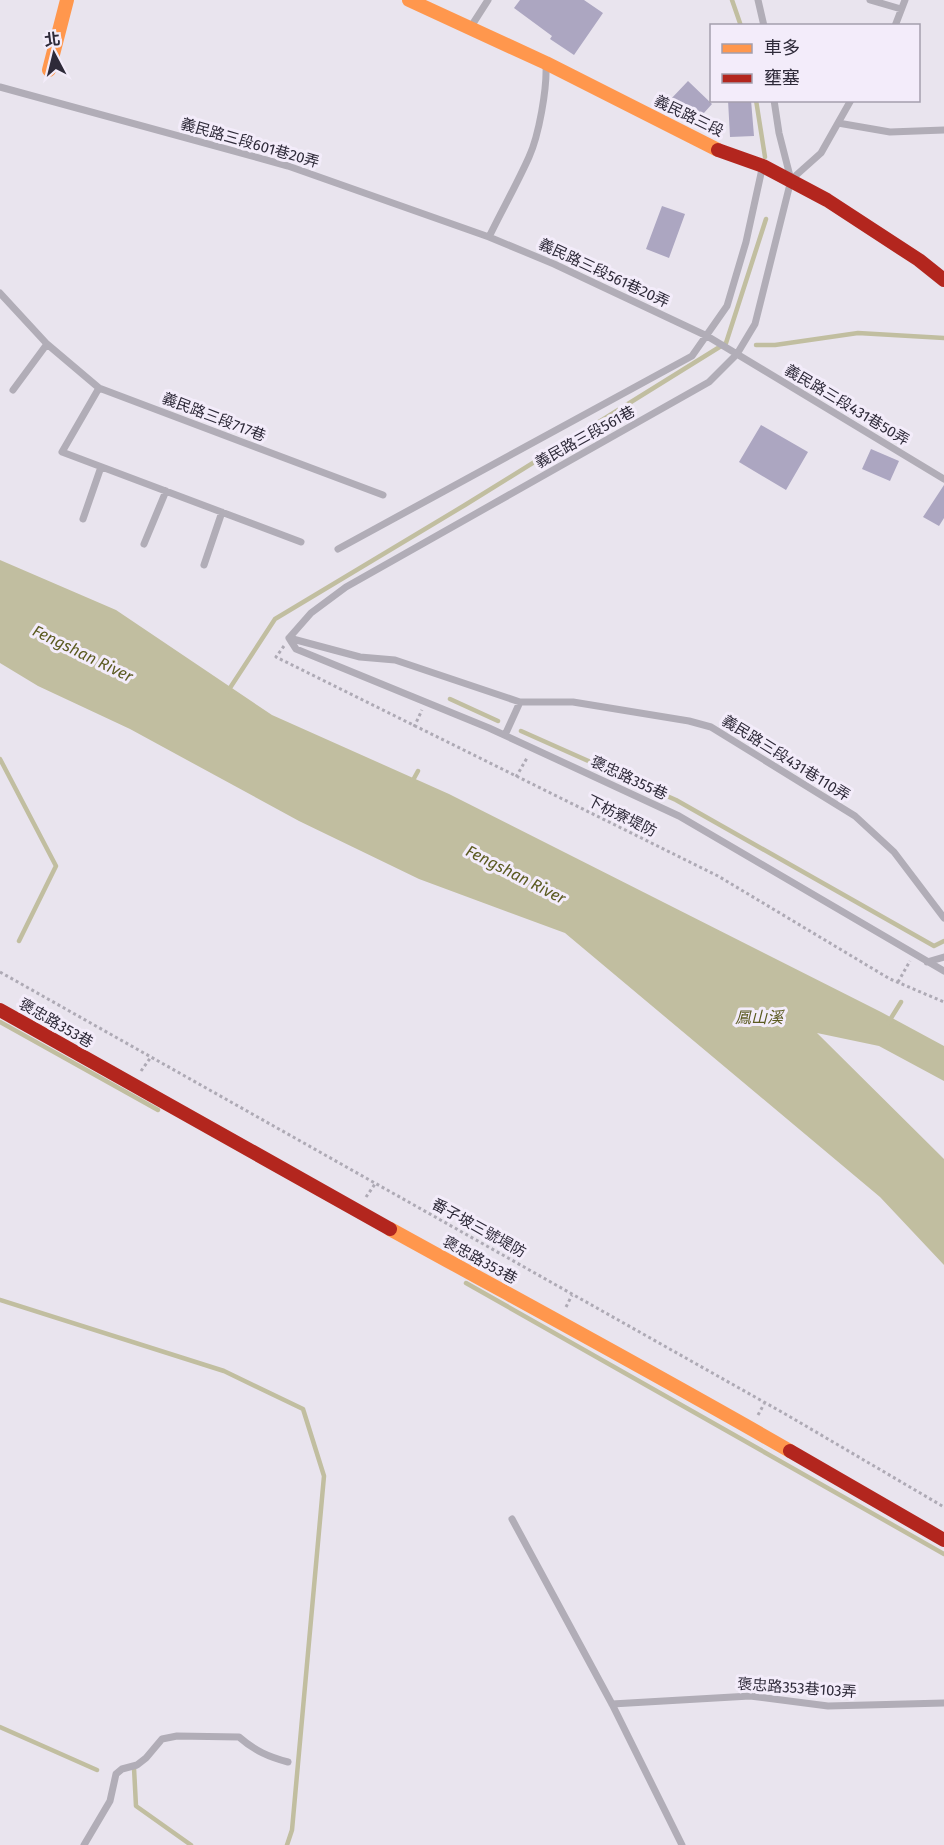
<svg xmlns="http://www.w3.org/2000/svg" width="944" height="1845" font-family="'Fira Sans','Noto Sans TC',sans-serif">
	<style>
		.water { fill: #c1bea0 }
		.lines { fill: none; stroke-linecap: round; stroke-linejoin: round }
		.stream { stroke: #c1bea0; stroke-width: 4.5 }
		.building { fill: #aca6c1 }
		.path { stroke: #aeaab5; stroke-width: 3; stroke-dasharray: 3 3; stroke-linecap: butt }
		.lane { stroke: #b1adb7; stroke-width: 7 }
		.slow { stroke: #ff974d; stroke-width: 14 }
		.jam { stroke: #b3261e; stroke-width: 14 }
		.labels { text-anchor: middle; stroke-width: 6; stroke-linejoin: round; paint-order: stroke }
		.street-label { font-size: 15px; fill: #2e2a39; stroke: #f3ecfa }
		.water-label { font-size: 16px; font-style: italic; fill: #5b5a20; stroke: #f3ecfa }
	</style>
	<rect width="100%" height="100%" fill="#e9e4ee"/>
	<path class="water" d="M0 560 116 610 272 715 449 794 881 1012 944 1046V1081L879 1046 817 1033 944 1159V1265L880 1197 565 933 419 879 299 821 130 729 38 686 0 663Z"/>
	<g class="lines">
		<path class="stream" d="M732 0 741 26
			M756 100 765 157
			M756 345H775L858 333 944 338
			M228 691 275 619 465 505 726 343 766 219
			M450 699 498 721
			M521 731 676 800 934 946 944 941
			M0 759 56 866 19 941
			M412 782 418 771
			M0 1022 158 1110
			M888 1023 901 1002
			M466 1283 944 1554
			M0 1300 224 1371 303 1409 324 1476 292 1830 287 1845
			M0 1727 97 1770
			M134 1768 136 1806 191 1845"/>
	</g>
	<path class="building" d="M520 0H584L603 13 574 55 550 39 552 36 514 8Z
		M688 81 712 104 694 124 669 101Z
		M728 100H751L754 136 730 137Z
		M662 206 685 214 669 258 646 249Z
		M761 425 808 452 786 490 739 462Z
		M871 449 899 461 890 481 862 469Z
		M944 485V518L939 526 923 517Z"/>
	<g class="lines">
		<path class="path" d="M284 646 276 657 718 876 890 979 944 1002
			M414 727 422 710
			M516 777 527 758
			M0 972 787 1415 944 1507
			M898 982 910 961
			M141 1071 151 1057
			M366 1197 375 1184
			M566 1307 572 1295
			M758 1415 764 1404"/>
		<path class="lane" d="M758 0 764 26
			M870 0 901 9
			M472 25 488 0
			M895 26 905 0
			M0 87 288 166 489 237 554 264 707 336 944 479
			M838 123 890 132 944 130
			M793 178 821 153 851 100
			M489 237C502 210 517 184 529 157 539 135 547 89 546 65
			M0 293 47 344 99 388 383 495
			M99 388 62 452 301 542
			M13 390 47 344
			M83 519 101 467
			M144 544 166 491
			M338 549 692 356 727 306 746 242 762 169
			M204 565 222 512
			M289 638 311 613 346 587 709 382 737 354 755 324 791 180 779 133 774 100
			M289 638 360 657 395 660 520 702H573L689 721 711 727 855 816 894 852 944 918
			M289 638 296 649 489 728 679 816 944 971
			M505 735 520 702
			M927 962 944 957
			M512 1519 612 1704 682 1845
			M612 1704 750 1696 828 1706 944 1703
			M84 1845 110 1801 116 1774 122 1769 137 1765 146 1758 162 1739 177 1736 239 1737C255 1751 269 1757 288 1762"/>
		<path class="slow" d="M409 0 546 63 718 150
			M49 70 67 0
			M390 1229C524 1303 658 1375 790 1451"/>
		<path class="jam" d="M718 150 763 166 827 200 919 260 944 280
			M0 1010 390 1229
			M790 1451 944 1540"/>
	</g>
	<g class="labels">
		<g class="street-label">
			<text transform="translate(689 116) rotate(26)" y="5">義民路三段</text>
			<text transform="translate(250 143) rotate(16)" y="5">義民路三段601巷20弄</text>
			<text transform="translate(604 273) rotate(25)" y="5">義民路三段561巷20弄</text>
			<text transform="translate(847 405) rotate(31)" y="5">義民路三段431巷50弄</text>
			<text transform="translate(214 417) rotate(21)" y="5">義民路三段717巷</text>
			<text transform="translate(585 437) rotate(-29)" y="5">義民路三段561巷</text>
			<text transform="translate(786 758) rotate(32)" y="5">義民路三段431巷110弄</text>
			<text transform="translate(629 778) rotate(25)" y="5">褒忠路355巷</text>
			<text transform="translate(622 816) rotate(26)" y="5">下枋寮堤防</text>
			<text transform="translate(56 1023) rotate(30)" y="5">褒忠路353巷</text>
			<text transform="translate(479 1228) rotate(29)" y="5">番子坡三號堤防</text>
			<text transform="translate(480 1260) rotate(29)" y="5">褒忠路353巷</text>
			<text transform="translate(797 1688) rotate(4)" y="5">褒忠路353巷103弄</text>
		</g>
		<g class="water-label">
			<text transform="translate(83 653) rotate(26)" y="6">Fengshan River</text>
			<text transform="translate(516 874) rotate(27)" y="6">Fengshan River</text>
			<text x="759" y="1023">鳳山溪</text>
		</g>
	</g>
	<rect x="710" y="24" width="210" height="78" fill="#f3ecfa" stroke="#a49ead" stroke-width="1.5"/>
	<rect x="722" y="44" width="30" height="9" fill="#ff974d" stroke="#a49ead" stroke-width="1.5"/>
	<text x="764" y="54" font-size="18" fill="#2e2a39">車多</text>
	<rect x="722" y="74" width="30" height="9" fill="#b3261e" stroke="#a49ead" stroke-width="1.5"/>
	<text x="764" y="84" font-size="18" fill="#2e2a39">壅塞</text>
	<g transform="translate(54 54) rotate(353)" stroke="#f3ecfa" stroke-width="4.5" paint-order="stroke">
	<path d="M0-4.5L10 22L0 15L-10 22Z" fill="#2e2a39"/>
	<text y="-9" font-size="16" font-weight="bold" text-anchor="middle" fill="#2e2a39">北</text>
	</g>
</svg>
